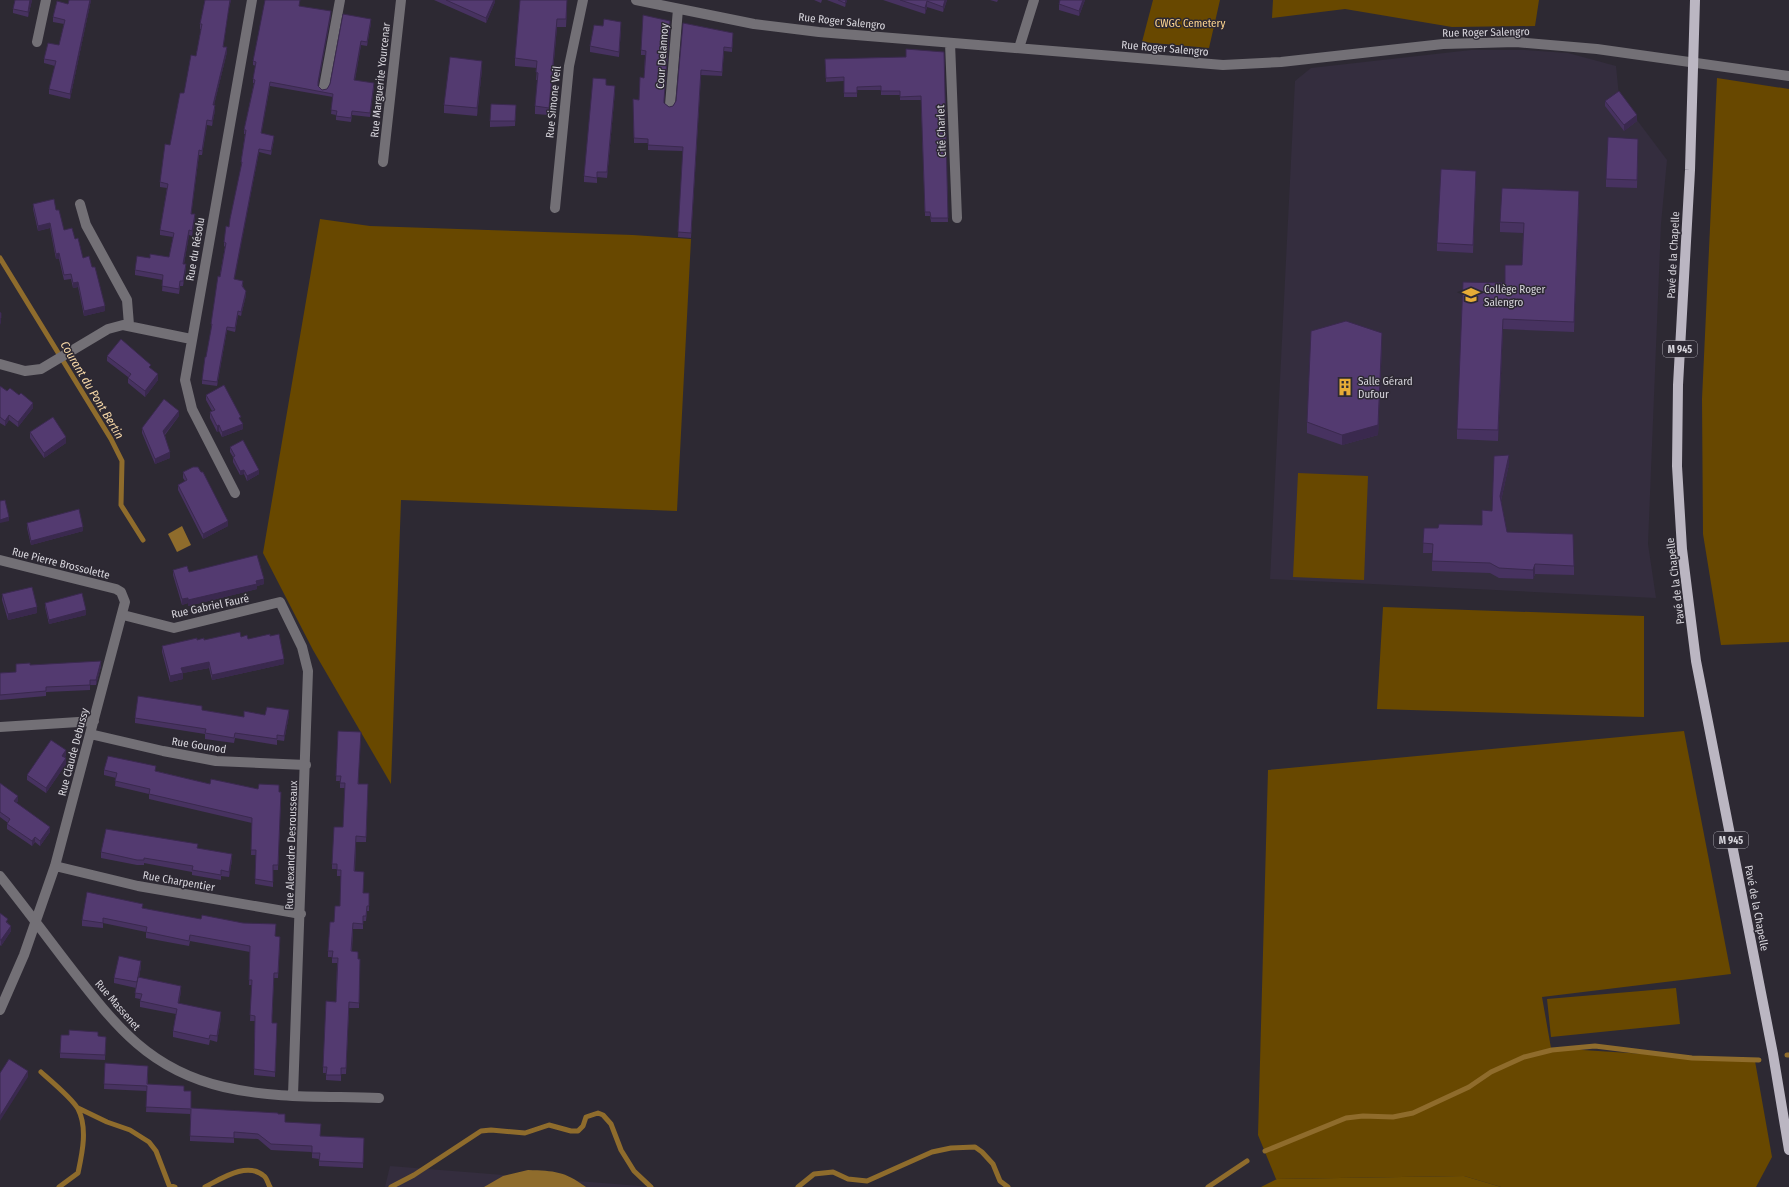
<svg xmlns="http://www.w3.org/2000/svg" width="1789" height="1187" font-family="'Fira Sans Condensed',sans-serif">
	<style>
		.built { fill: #342d3e }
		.green { fill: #684800 }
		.forest { fill: #6e4d00 }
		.water { fill: #8f6c2c }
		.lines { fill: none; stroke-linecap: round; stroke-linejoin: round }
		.stream { stroke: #8f6c2c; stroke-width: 5 }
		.minor { stroke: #737076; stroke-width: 10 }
		.major { stroke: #bbb6c2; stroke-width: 10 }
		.wall { fill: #473260 }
		.shaded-wall { fill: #3a294e }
		.building { fill: #533a70; stroke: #3a294e }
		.labels { text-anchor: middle; stroke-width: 3; stroke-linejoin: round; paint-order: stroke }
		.shield { fill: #2d2933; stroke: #a3a1a9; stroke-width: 1 }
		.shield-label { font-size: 10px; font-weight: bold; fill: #d6d4db }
		.street-label { font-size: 11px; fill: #d6d4db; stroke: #2d2933 }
		.park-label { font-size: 11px; fill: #fed590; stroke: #2d2933 }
		.poi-label { font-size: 11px; fill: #d6d4db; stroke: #2d2933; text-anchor: start }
		.water-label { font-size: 12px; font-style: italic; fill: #fadba9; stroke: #2d2933 }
	</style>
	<rect width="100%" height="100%" fill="#2d2933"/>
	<path class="built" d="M1471 50H1525L1568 53 1616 66 1619 96 1667 160 1661 224 1648 544 1656 598 1270 579 1295 81 1311 68Z
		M390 1166 653 1187H385Z"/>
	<path class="green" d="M1153 0H1220L1209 48 1142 42Z
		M1273 0H1539L1535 26 1452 27 1345 9 1272 18Z
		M1717 78 1789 89V642L1721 645 1703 534 1702 399Z
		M320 219 370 226 633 235 691 239 677 511 401 500 391 784 313 650 263 553Z
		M1298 473 1368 476 1364 580 1293 577Z
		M1383 607 1644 616V717L1377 709Z
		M1684 731 1731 974 1542 997 1551 1048 1755 1061 1772 1157 1756 1187H1501L1464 1176 1276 1179 1258 1135 1268 770Z
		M1676 988 1680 1024 1551 1037 1547 999Z"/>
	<path class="forest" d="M1464 1176 1501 1187H1261L1277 1179Z"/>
	<path class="water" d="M182 526 191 545 177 552 168 534Z
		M528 1170C555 1171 564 1171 586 1187H484L503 1176Z"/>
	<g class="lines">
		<path class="stream" d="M0 258 111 439 122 461 121 505 143 540
			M1787 1055H1789
			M41 1072C50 1080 73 1099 78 1109 88 1128 82 1154 78 1173L59 1187
			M78 1108 107 1122 130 1130 149 1142 156 1151 169 1185 175 1187
			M1265 1151 1346 1118 1363 1116 1393 1117 1413 1113 1469 1087 1491 1072 1524 1057 1552 1050 1595 1046 1692 1058 1759 1060
			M205 1187C221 1179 247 1161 264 1176 267 1178 268 1184 270 1187
			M391 1187 414 1175 481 1131 491 1130 525 1133 549 1125 571 1131H578L583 1126 586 1117 598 1113 603 1115 611 1124 621 1150 634 1171 651 1187
			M798 1187 814 1174 833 1172 848 1179 867 1181 932 1152 951 1148 975 1147 982 1152 993 1164 1000 1181 1008 1187
			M1208 1187 1247 1161"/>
		<path class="minor" d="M636 0 754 24 819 32 1223 65 1281 62 1443 44 1516 42 1597 49 1789 76
			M37 42 46 0
			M950 43 957 218
			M1019 48 1034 0
			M324 87 340 0
			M670 105 678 9
			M383 162 401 0
			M80 204 86 225 127 300 129 325
			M555 208 569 66 583 0
			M0 364 25 371 41 369 108 329 123 325 191 339
			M235 493 192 409 185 380 252 0
			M0 560 116 589 121 592 125 602 55 866 24 955 0 1010
			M123 615 174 628 280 602 302 647 308 671 293 1095
			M0 727 94 721
			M90 734 163 751 216 761 306 765
			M55 866 138 886 301 914
			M0 876C24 906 47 937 70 967 115 1025 149 1070 224 1087 274 1099 328 1096 379 1098"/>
		<path class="major" d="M1695 0 1690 170 1678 385 1677 466 1682 549 1696 661 1773 1054 1789 1150"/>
	</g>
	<path class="wall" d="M32 0 28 17 13 13V9Z
		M91 0 70 99 49 94V89L55 66 44 63V59L59 45 64 24 53 22V17L68 4Z
		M205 0H231L228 12 223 47 227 52 214 105 215 110 212 126 207 125 202 155H199L191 214 195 219 192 236 189 235 184 264 186 269 183 286H180L179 294 162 291 163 280 135 275V270L150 258 169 257 173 237 160 235V230L167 188 160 187V182L184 93 196 56 201 29H200V24Z
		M434 0H495V2L486 23Z
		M814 0H822L821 3Z
		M827 0H847L845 7Z
		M883 0H947L943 12 927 7 925 14Z
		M990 0H998L997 2Z
		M1060 0H1085L1079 16 1059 10V4Z
		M567 5 566 27H557L549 115 535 114V106L538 80H536L537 68 515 66V58Z
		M300 6 331 15 318 84V86L322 90 327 89 330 84 371 23 367 46 361 45 355 80 374 87 370 117 352 115 351 122 336 120V115L331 114 333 97 270 86 261 133 274 139 271 155 259 152 234 279 243 284V286L246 295 241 316 238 315 235 332 227 330 217 386 202 384V380L212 328H211V324L225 247 224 246V242L229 227 242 165H241V162L245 134H244V130L254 83H253V79L256 66 253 65V61Z
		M683 23 733 33 732 52 724 51 722 76 701 75 691 238 678 237 683 151 648 150V143H634L633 99 639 100 644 78 645 55H641V50L670 25 664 101V103L669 107 673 106 676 101Z
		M603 26 621 28 619 57 590 52V46Z
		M944 52 948 222H931L930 216H925L921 100H900V95H881V90H857V97H844V81L826 82 825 59 906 57Z
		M482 69 477 116 444 113V105Z
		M606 85 615 91 607 178 597 177V183L584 182V176Z
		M1605 101 1637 121 1624 131 1605 106Z
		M516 105 515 126 490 127V121Z
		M1638 147 1637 188 1606 187V179Z
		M1476 179 1473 253 1437 251V243Z
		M1579 201 1574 332 1503 329 1498 441 1457 439V429L1505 283 1522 265 1523 233 1500 232V222Z
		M33 204 56 210 64 230 75 239 83 258 92 267 105 311 84 316 78 287 73 288 71 279 64 280 59 259H56L50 228 38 231 33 209Z
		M1382 344 1378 435 1342 445 1307 433V422Z
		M107 356 151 369 158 380 145 397 128 383V377L107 361Z
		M0 386 33 408 18 427 9 420 5 426 0 423Z
		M206 395 241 421 243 429 222 437 219 431 217 432 210 418V412L212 411 206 400Z
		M179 416 165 435 170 458 155 464 142 433V428Z
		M30 432 66 443 44 458 30 438Z
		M230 447 259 474 247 481 244 474 240 475 233 462V457L230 452Z
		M1509 464 1501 501 1507 532 1574 566V575L1535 574 1533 579 1499 578 1490 573 1432 571V553H1423L1424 528H1438L1482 525 1492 511Z
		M183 472H201L228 526 203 539 178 490V485L185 481 183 478Z
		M27 523 83 531 31 545 27 528Z
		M173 570 189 572 264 584 257 586V589L188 606V603L182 605 173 575Z
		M2 594 37 613 8 620 2 600Z
		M45 603 86 615 49 624 45 607Z
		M270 636 284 664 212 680 209 668 183 673V679L170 682 162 652V646L197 640H204L241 637 248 639Z
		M30 665 101 666 96 685H90V690L46 692V696L0 700V673L16 672Z
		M202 710 244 717 265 715H289L284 741 277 740V745L235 738 234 743 205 739V734L135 723V718Z
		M338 731 359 784H368L366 842H356L355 871 363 893H369V911H367L366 921H363V929H353L352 951 358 959H360L359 1008H349L346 1074H341V1081L326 1080V1073H323V1067L336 1002 337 963H332V957H328V951L334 922 340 906 341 876H337V869H332V864L343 827 345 788H340V781H336Z
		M66 755 65 757 66 764 46 793 27 780V775Z
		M104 770 156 771 210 784 258 789 279 792 281 797 278 870H273V887L255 884 256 855H251L252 823 149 799V794L115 786 116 778 104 775Z
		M0 783 18 801 16 803 50 832 40 846 35 842 32 846 7 829V824L8 823 0 817Z
		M198 848 232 860 229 877 221 876V880L192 875V872L144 863V865H137L101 858V852Z
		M143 908 275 936 280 942 278 978H274L272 1019V1023H277L275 1077 254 1075 255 1021H250L252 985H249L250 952 190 941 189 946 146 938V932L103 923V928L82 926V920Z
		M0 913 8 923 11 931 1 946 0 945Z
		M141 966 139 978 181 991 179 1003 221 1017 217 1042 210 1040 209 1045 173 1037V1031L176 1014 140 1007V999L135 998 136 988 114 983V978Z
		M98 1036 106 1037 105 1060 60 1058V1053Z
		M105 1063 148 1071V1084L184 1091 191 1108 278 1114 285 1122 321 1136 364 1138 363 1168 319 1166V1159L312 1158V1152L271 1150 258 1139 234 1138V1143L190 1141V1114L146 1112 147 1091 104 1089Z"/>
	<path class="shaded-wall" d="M30 0H32L28 17V12Z
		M90 0H91L70 99V94Z
		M230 0H231L228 12 223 52V47Z
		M494 0H495V2L486 23V18Z
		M567 0V5L566 27V19Z
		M846 0H847L845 7V3Z
		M945 0H947L943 12V7Z
		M1083 0H1085L1079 16V11Z
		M927 1V7L925 14V8Z
		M331 11V15L318 86V82Z
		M371 19V23L367 46V42Z
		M557 19V27L549 115V108Z
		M670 21V25L664 104V100Z
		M621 22V28L619 57V52Z
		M361 41V45L354 84V80Z
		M227 47V52L213 109V105Z
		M482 61V69L477 116V108Z
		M270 82V86L261 137V133Z
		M615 86V91L607 178V172Z
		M215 105V110L212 126V121Z
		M1637 115V121L1624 131V125Z
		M207 120V125L202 155V151Z
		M274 136V139L271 155V151Z
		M259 149V152L234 283V279Z
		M199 150V155L191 218V214Z
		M1579 191V201L1574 332V322Z
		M195 214V219L192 236V231Z
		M50 223V228L38 231V226Z
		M189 230V235L183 269V264Z
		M59 253V259H56V254Z
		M186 264V269L183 286V281Z
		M78 282V287L73 288V283Z
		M246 291V295L241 316V312Z
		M105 306V311L84 316V311Z
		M238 311V315L235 332V328Z
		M1 318V323L0 325V319Z
		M1503 319V329L1498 441V430Z
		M227 327V330L217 386V382Z
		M1382 333 1378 435 1342 445V435Z
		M158 374V380L145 397V391Z
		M33 403V408L18 427V422Z
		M179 411V416L163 436V431Z
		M9 415V420L5 426V421Z
		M243 424V429L222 437V432Z
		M219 425V431L217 432V426Z
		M66 437V443L44 458V453Z
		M170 452V458L155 464V459Z
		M1509 455V464L1500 505V496Z
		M244 470V474L240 475V471Z
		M259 470V474L247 481V476Z
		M9 517V521L0 523V520Z
		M228 521V526L203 539V534Z
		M83 527V531L31 545V541Z
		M1535 564V574L1533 579V570Z
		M264 579V584L257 586V589L188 606V600Z
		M188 598V603L182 605V599Z
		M37 607V613L8 620V614Z
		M86 610V615L49 624V620Z
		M284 659V664L212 680V675Z
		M101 661V666L96 685V680Z
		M209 662V668L183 673V679L170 682V676L181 668Z
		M289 710V715L284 741V736Z
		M66 750V755L62 761V756Z
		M66 758V764L46 793V788Z
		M18 796V801L14 806V801Z
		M50 827V832L40 846V841Z
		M35 837V842L32 846V841Z
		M232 854V860L229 877V872Z
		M11 926V931L1 946V940Z
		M141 961V966L137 988V982Z
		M181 986V991L178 1008V1003Z
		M221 1012V1017L217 1042V1036Z
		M28 1071V1077L0 1121V1116Z"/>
	<path class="building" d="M15 0H30L28 12 13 9Z
		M69 0H90L70 94 49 89 56 61 44 59 48 43 59 45 65 20 53 17 57 1 68 4Z
		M205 0H230L223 47H227L213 105H215L212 121 207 120 202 151 199 150 191 214H195L192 231 189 230 183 264H186L183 281H180L179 289 162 286 163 275 135 270 137 256 150 258V254L169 257 174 233 160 230 168 184 160 182 165 144 170 145 180 93H184L191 55 196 56 202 24H200Z
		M265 0H300L299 6 331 11 318 82V86L322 90 327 89 330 84 343 14 371 19 367 42 361 41 354 80 374 83 370 113 352 111 351 118 336 116 337 111 331 110 333 94 270 82 261 133 274 136 271 151 259 149 234 279 243 281 242 286 246 291 241 312 238 311 235 328 227 327 217 382 202 380 205 357H206L212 324H211L218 276 220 277 226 243 224 242 226 226 229 227 230 219 242 162H241L246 130H244L255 80 253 79 256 62 253 61Z
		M446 0H494L486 18Z
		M520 0H567L566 19H557L549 108 535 106 538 73 536 72 537 61 515 58Z
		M838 0H846L845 3Z
		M900 0H945L943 7 927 1 925 8Z
		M1060 0H1083L1079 11 1059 4Z
		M643 15 670 21 664 100V103L669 107 673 106 676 101 683 23 733 33 732 48 724 47 722 72 701 70 691 233 678 232 683 147 648 145V139L634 138 633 99 639 100 640 77 644 78 646 51 641 50Z
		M604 19 621 22 619 52 590 46 594 25 603 26Z
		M906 49 944 52 948 218H931L930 212H925L921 96 900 97V91H881V86L857 87V93H844V77L826 78 825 59 906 57Z
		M450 57 482 61 477 108 444 105Z
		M593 78 606 79V85L615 86 607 172H597V178L584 176Z
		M1619 91 1637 115 1624 125 1605 101Z
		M491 104 516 105 515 121H490Z
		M1608 137 1638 139 1637 180 1606 179Z
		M1441 169 1476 171 1473 245 1437 243Z
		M1502 188 1579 191 1574 322 1503 319 1498 430 1457 429 1463 282 1505 283V265H1522L1524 223 1500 222Z
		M54 199 56 210H59L64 230 72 228 75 239 78 238 83 258 89 256 92 267H95L105 306 84 311 78 282 73 283 71 274 64 275 59 253 56 254 50 223 38 226 33 204Z
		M0 312 1 313V318L0 319Z
		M1346 321 1382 333 1378 425 1342 435 1307 422 1311 331Z
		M121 339 151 365 149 367 158 374 145 391 128 378 131 374 107 356Z
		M224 385 241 417 239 418 243 424 222 432 219 425 217 426 210 412 215 410 206 395Z
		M0 386 7 391 10 388 19 395 21 393 33 403 18 422 9 415 5 421 0 417Z
		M164 399 179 411 163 431 170 452 155 459 142 428Z
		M53 417 66 437 44 453 30 432Z
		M243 440 259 470 247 476 244 470 240 471 233 457 235 456 230 447Z
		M1509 455 1500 496 1507 532 1573 534 1574 566 1535 564 1533 570 1499 568 1490 563 1432 561 1433 544 1423 543 1424 528H1438L1439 524 1482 525V510L1492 511 1494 456Z
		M193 467H198L201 472H203L228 521 203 534 178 485 187 480 183 472Z
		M5 500 9 517 0 520V501Z
		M79 509 83 527 31 541 27 523Z
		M257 555 264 579 256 581 257 584 188 600V598L182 599 173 570 187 566 189 572Z
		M32 587 37 607 8 614 2 594Z
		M82 593 86 610 49 620 45 603Z
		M240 632 241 637 247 635 248 639 270 634V636L279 634 284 659 212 675 209 662 181 668 183 673 170 676 162 646 197 638V640L204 638V640Z
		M101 661 96 680H90V685L46 687V691L0 695V673L16 672V664L30 663V665Z
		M138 696 202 706V710L244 717V711L265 715 267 707 289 710 284 736 277 735V739L235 733 234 738 205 733 206 729 135 718Z
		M338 731 361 732 358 784H368L366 837 356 836 354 871 364 872 363 893H369V906H367L366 916H363V924L353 923 351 951 358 952V959H360L359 1003 349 1002 346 1068H341V1075H326L327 1067H323L326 1001 336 1002 338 958H332L333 951H328L330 922H334L335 906H340L341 870H337V864H332L334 827H343L345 783H340L341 776H336Z
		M51 740 66 750 62 756 66 758 46 788 27 775Z
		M108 756 156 766 155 771 210 784 211 779 258 789 259 784 279 785V792H281L278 865H273V882L255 879 256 850H251L252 818 149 794 150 789 115 781 117 773 104 770Z
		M0 783 18 796 14 801 50 827 40 841 35 837 32 841 7 824 10 819 0 812Z
		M106 829 198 844 197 848 232 854 229 872 221 870V875L192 870 193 866 144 858V860H137L101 852Z
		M87 892 143 904 142 908 201 919 202 915 243 923 276 924 275 936 280 937 278 973H274L272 1016V1023H277L275 1072 254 1069 255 1016 250 1015 252 980H249L250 946 190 935 189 941 146 932 147 927 103 918V923L82 920Z
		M0 913 8 919 6 922 11 926 1 940H0Z
		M119 956 141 961 137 982 114 978Z
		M138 977 181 986 178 1003 221 1012 217 1036 210 1035 209 1039 173 1031 177 1009 140 1001 142 994 135 993Z
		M69 1030 98 1032V1036L106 1037 105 1055 60 1053 61 1035H69Z
		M9 1059 28 1071 0 1116V1073Z
		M105 1063 148 1066 147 1084 184 1086V1091H191V1108L278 1113V1114H285V1122L321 1124 320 1136 364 1138 363 1163 319 1161 320 1153H312V1146L271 1144 258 1134 234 1132V1138L190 1136 191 1109 146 1107 147 1086 104 1084Z"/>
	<defs>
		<g id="school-bare" transform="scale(1.38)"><path d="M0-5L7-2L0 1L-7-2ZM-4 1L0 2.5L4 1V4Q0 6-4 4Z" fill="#e7ac37" stroke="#2d2933" stroke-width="2.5" paint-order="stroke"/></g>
		<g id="building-bare" transform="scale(1.38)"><path d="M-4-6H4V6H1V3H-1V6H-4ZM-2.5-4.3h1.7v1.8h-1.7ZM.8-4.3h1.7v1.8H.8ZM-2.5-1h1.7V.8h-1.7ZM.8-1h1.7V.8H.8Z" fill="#e7ac37" stroke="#2d2933" stroke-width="2.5" paint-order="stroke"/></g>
	</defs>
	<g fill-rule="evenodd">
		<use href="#school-bare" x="1471" y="295"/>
		<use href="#building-bare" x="1345" y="387"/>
	</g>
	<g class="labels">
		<g class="shield">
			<rect x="1663" y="341" width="34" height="16" rx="3"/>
			<rect x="1714" y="832" width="34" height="16" rx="3"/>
		</g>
		<g class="shield-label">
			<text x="1680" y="353">M 945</text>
			<text x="1731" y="844">M 945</text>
		</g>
		<g class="street-label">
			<text transform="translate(842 21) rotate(6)" y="4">Rue Roger Salengro</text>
			<text transform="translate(1486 32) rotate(-1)" y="4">Rue Roger Salengro</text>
			<text transform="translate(1165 48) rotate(5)" y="4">Rue Roger Salengro</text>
			<text transform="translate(662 56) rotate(-86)" y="4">Cour Delannoy</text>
			<text transform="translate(380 80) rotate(-84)" y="4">Rue Marguerite Yourcenar</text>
			<text transform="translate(553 102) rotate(-84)" y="4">Rue Simone Veil</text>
			<text transform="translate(941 131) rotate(-92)" y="4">Cité Charlet</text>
			<text transform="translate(195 249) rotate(-80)" y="4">Rue du Résolu</text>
			<text transform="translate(1673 255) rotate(-87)" y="4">Pavé de la Chapelle</text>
			<text transform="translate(61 563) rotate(14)" y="4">Rue Pierre Brossolette</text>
			<text transform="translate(1675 581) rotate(-97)" y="4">Pavé de la Chapelle</text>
			<text transform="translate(210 606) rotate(-12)" y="4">Rue Gabriel Fauré</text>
			<text transform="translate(199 745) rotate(9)" y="4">Rue Gounod</text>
			<text transform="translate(73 752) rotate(-75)" y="4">Rue Claude Debussy</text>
			<text transform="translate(291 845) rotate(-88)" y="4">Rue Alexandre Desrousseaux</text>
			<text transform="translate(179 881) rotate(10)" y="4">Rue Charpentier</text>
			<text transform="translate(1757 908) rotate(79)" y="4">Pavé de la Chapelle</text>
			<text transform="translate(118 1005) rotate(49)" y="4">Rue Massenet</text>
		</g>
		<g class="park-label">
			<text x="1190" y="27">CWGC Cemetery</text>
		</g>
		<g class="poi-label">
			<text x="1484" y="293">Collège Roger<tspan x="1484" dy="13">Salengro</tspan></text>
			<text x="1358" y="385">Salle Gérard<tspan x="1358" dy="13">Dufour</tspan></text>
		</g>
		<g class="water-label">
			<text transform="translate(92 390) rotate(59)" y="4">Courant du Pont Bertin</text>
		</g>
	</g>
</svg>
